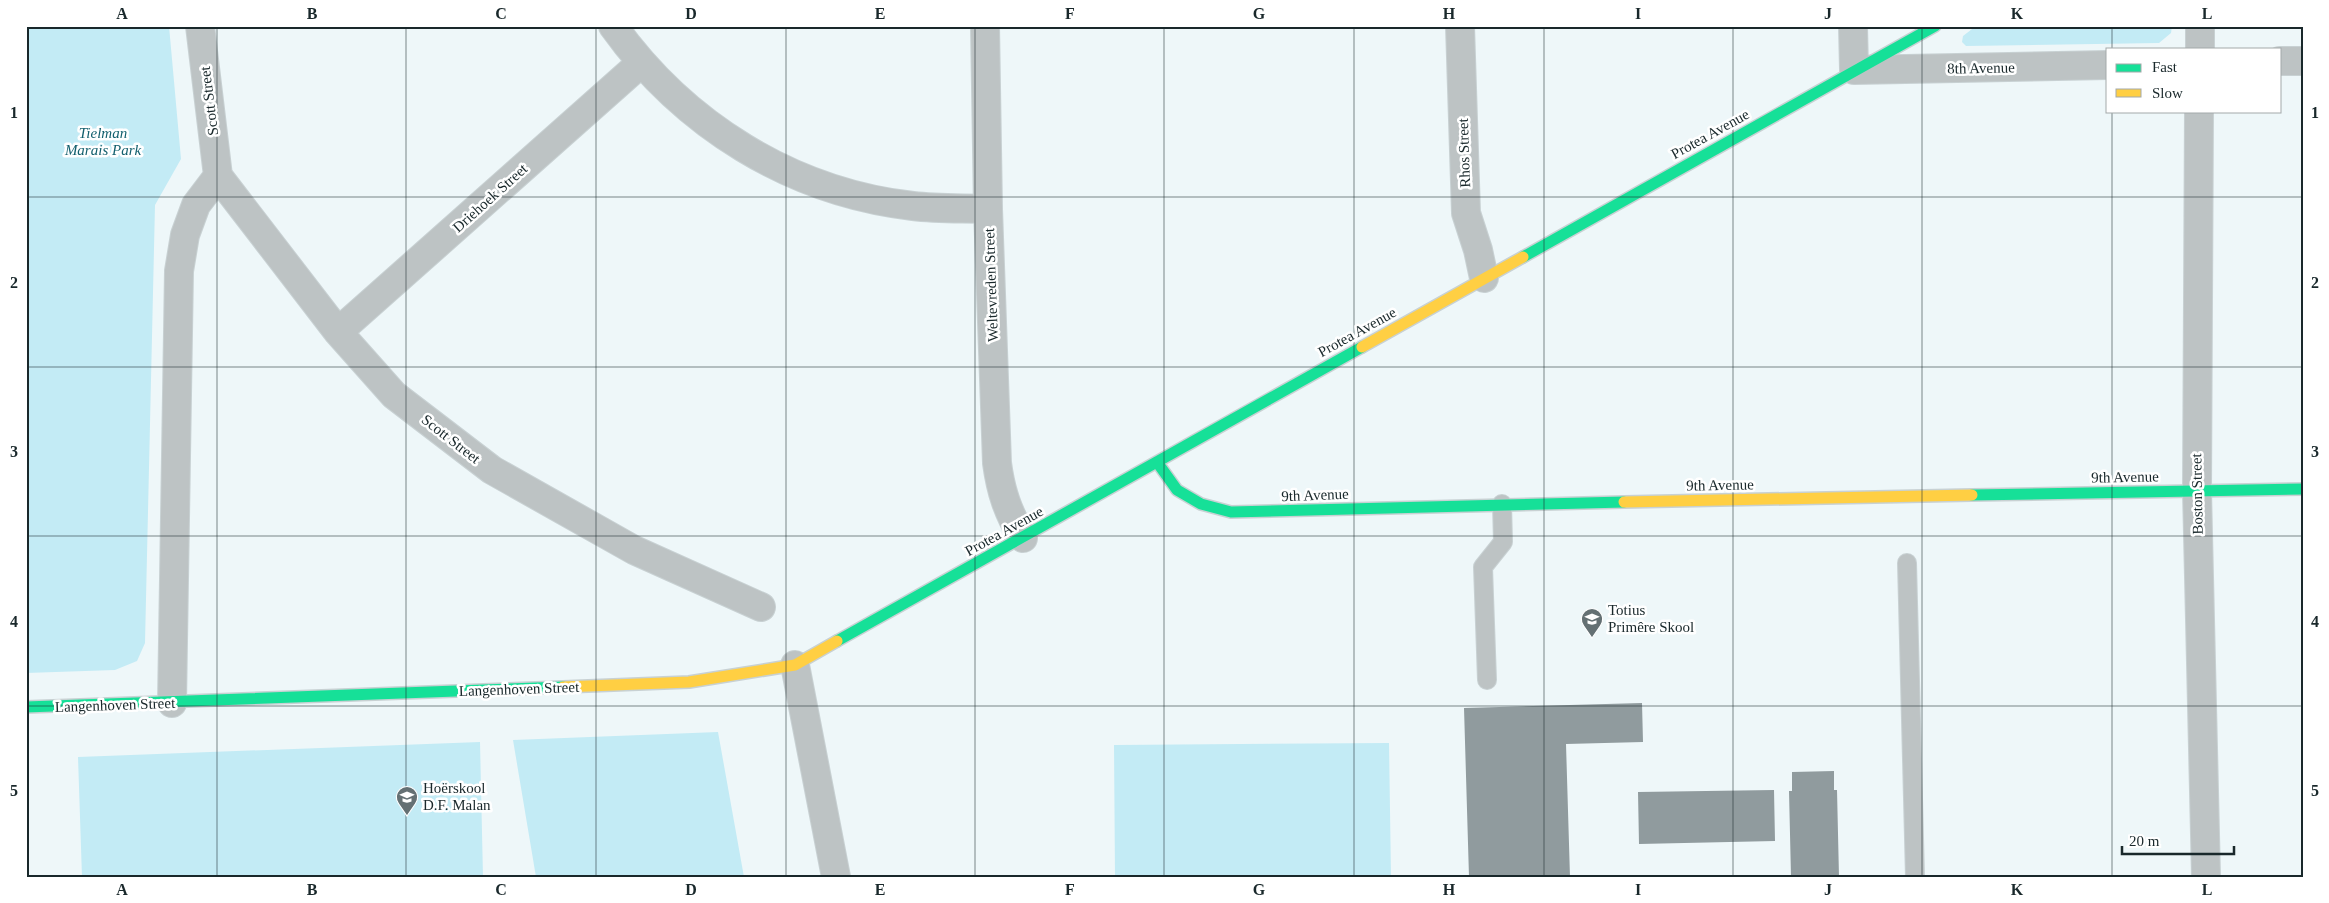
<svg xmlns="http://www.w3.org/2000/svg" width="2329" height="903" font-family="'Times New Roman',serif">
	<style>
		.green { fill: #c3ebf5 }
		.building { fill: #909b9e }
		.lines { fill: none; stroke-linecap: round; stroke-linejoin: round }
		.lane-casing { stroke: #c8d1d3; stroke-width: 20 }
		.street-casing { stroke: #c8d1d3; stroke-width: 30 }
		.fast-casing { stroke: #c8d1d3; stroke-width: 14 }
		.slow-casing { stroke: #c8d1d3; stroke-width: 14 }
		.lane { stroke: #bdc3c4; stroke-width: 18 }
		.street { stroke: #bdc3c4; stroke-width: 28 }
		.fast { stroke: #16e098; stroke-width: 11 }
		.slow { stroke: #ffcf43; stroke-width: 11 }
		.grid { fill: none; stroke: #19282b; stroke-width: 1; stroke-opacity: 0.55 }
		.labels { text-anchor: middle; stroke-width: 5; stroke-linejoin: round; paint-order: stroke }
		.street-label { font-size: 15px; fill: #19282b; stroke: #fff }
		.park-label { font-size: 15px; font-style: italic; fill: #125f6d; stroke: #fff }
		.poi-label { font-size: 15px; fill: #19282b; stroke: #fff; text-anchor: start }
		.neatline { fill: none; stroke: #19282b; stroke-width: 2 }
		.grid-label { font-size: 16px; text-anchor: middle; font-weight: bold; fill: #19282b }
	</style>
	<rect width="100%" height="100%" fill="#eef7f9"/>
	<path class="green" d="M26 26H169L181 159 155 205 145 643 137 661 115 670 26 673Z
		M1976 26H2172L2171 33 2159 43 1966 46 1962 42 1963 36Z
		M718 732 744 877H536L513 740Z
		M480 742 483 877H82L78 757Z
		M1389 743 1391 877H1115L1114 745Z"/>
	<path class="building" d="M1642 703 1643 742 1566 744 1570 877H1469L1464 708Z
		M1834 771V790H1837L1839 877H1791L1789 791H1792V772Z
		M1774 790 1775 841 1639 844 1638 792Z"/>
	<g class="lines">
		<g class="lane-casing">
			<path id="lane" d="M1907 563 1915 877
				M1487 680 1483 567 1503 542 1502 504"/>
		</g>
		<g class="street-casing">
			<path id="street" d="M200 26 218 176 338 332 394 395 492 470 634 550 761 607
				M613 26C684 125 791 192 913 206 937 209 963 208 988 209
				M985 26 988 209 997 463C1001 493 1008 512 1023 538
				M1460 26 1466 213 1478 250 1484 278
				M1853 26 1854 70 2108 65
				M2200 49V26
				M2280 61H2303
				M2199 111 2197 491 2206 877
				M338 332 641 63
				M795 665 836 877
				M172 703 179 271 185 235 196 205 218 176"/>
		</g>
		<g class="fast-casing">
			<path id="fast" d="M1523 257 1935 26
				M1157 462 1177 490 1201 504 1231 512 1624 502
				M1972 495 2303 489
				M837 641 1362 347
				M26 707 563 687"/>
		</g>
		<g class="slow-casing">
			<path id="slow" d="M1362 347 1523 257
				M1624 502 1972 495
				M563 687 689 682 795 665 837 641"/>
		</g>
		<use href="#lane" class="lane"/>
		<use href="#street" class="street"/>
		<use href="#fast" class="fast"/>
		<use href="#slow" class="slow"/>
	</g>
	<path class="grid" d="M217 26V877M406 26V877M596 26V877M786 26V877M975 26V877M1164 26V877M1354 26V877M1544 26V877M1733 26V877M1922 26V877M2112 26V49M2112 111V877M26 197H2303M26 367H2303M26 536H2303M26 706H2303"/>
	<defs>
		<g id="school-pin" transform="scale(1.125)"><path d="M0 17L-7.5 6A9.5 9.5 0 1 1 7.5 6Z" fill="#647073" stroke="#fff"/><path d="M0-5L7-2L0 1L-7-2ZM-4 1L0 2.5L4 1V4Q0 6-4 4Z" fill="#fff"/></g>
	</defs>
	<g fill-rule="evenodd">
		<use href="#school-pin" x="1592" y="619"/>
		<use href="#school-pin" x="407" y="797"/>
	</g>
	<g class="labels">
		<g class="street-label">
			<text transform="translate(1981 68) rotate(-1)" y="5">8th Avenue</text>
			<text transform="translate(209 101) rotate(-97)" y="5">Scott Street</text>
			<text transform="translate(1710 134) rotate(-29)" y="5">Protea Avenue</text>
			<text transform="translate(1464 153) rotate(-92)" y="5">Rhos Street</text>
			<text transform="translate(490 198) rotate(-42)" y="5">Driehoek Street</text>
			<text transform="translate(991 285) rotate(-92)" y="5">Weltevreden Street</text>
			<text transform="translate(1357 332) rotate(-29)" y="5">Protea Avenue</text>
			<text transform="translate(451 439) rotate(38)" y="5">Scott Street</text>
			<text transform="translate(2125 477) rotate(-1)" y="5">9th Avenue</text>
			<text transform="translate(1720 485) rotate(-1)" y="5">9th Avenue</text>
			<text transform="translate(2197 494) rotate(-91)" y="5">Boston Street</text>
			<text transform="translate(1315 495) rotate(-2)" y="5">9th Avenue</text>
			<text transform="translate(1004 531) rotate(-29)" y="5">Protea Avenue</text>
			<text transform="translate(519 689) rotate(-2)" y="5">Langenhoven Street</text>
			<text transform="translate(115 705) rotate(-2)" y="5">Langenhoven Street</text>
		</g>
		<g class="park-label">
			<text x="103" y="138">Tielman<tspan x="103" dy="17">Marais Park</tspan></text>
		</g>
		<g class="poi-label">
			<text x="1608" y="615">Totius<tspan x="1608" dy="17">Primêre Skool</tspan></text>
			<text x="423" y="793">Hoërskool<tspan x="423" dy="17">D.F. Malan</tspan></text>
		</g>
	</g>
	<rect width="2329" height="903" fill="none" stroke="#ffffff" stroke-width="55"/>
	<rect x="2106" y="48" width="175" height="65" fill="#ffffff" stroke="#a3a9aa"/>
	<rect x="2116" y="64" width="25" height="8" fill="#16e098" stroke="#a3a9aa"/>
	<text x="2152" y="72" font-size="15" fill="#19282b">Fast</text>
	<rect x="2116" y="89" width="25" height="8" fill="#ffcf43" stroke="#a3a9aa"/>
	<text x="2152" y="98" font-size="15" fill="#19282b">Slow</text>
	<path d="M2122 846v8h112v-8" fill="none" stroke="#19282b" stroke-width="2.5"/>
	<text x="2129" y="846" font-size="15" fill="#19282b" stroke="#ffffff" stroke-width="4" paint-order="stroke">20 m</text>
	<rect x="28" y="28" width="2274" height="848" class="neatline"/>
	<g class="grid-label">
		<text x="122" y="19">A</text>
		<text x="312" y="19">B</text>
		<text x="501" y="19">C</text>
		<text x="691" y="19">D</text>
		<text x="880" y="19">E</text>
		<text x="1070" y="19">F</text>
		<text x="1259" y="19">G</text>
		<text x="1449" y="19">H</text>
		<text x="1638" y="19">I</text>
		<text x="1828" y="19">J</text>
		<text x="2017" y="19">K</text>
		<text x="2207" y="19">L</text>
		<text x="14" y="118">1</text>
		<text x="2315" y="118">1</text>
		<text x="14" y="288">2</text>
		<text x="2315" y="288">2</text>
		<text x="14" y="457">3</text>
		<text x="2315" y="457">3</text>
		<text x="14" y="627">4</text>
		<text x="2315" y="627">4</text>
		<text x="14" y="796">5</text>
		<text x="2315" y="796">5</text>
		<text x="122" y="895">A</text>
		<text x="312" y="895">B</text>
		<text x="501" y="895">C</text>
		<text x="691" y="895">D</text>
		<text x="880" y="895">E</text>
		<text x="1070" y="895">F</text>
		<text x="1259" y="895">G</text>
		<text x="1449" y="895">H</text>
		<text x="1638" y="895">I</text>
		<text x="1828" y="895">J</text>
		<text x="2017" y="895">K</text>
		<text x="2207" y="895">L</text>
	</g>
</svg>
